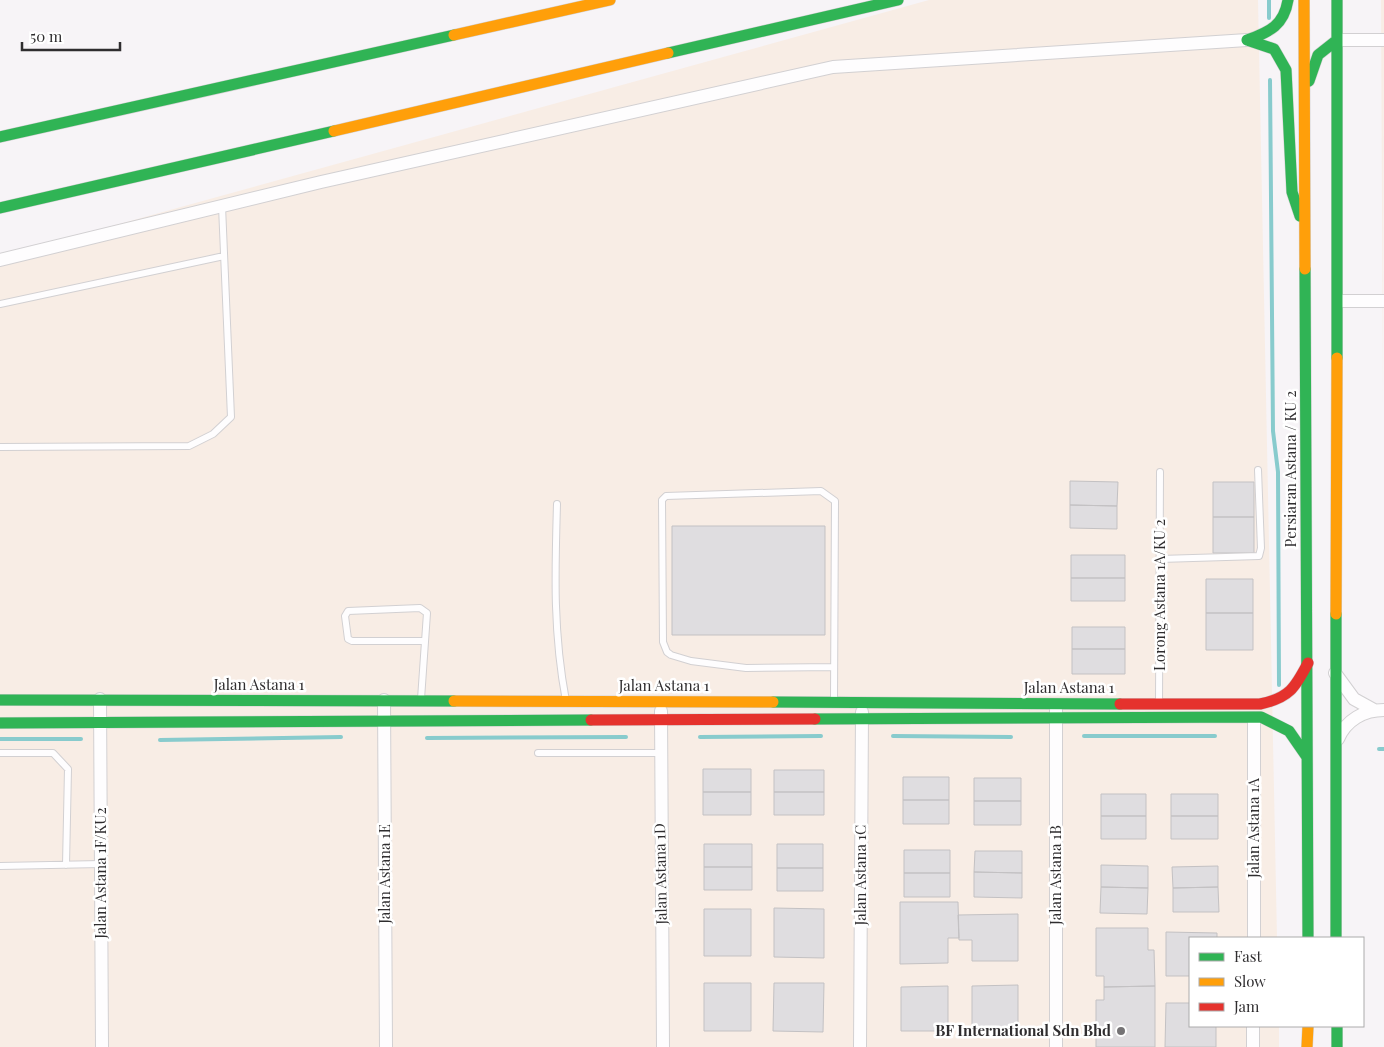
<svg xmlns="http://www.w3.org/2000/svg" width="1384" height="1047" font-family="'Playfair Display',serif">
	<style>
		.industrial { fill: #f8ede5 }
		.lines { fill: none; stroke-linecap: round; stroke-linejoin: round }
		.stream { stroke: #88cbcd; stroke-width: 4 }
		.building { fill: #dfdde0; stroke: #c3c1c3 }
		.lane-casing { stroke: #d2d0d2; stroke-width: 8 }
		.street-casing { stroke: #d2d0d2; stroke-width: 14 }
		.fast-casing { stroke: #d2d0d2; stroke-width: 12 }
		.slow-casing { stroke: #d2d0d2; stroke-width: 12 }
		.jam-casing { stroke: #d2d0d2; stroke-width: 12 }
		.lane { stroke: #fefdfe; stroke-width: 6 }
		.street { stroke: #fefdfe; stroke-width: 12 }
		.fast { stroke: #30b455; stroke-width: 11 }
		.slow { stroke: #ff9f0a; stroke-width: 11 }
		.jam { stroke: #e5322d; stroke-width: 11 }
		.poi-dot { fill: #757375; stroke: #fff; stroke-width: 2 }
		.labels { text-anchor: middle; stroke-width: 5; stroke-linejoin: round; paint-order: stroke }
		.street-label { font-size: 15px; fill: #2f2d2f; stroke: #fff }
		.poi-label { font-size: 15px; font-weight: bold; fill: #2f2d2f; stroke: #fff; text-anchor: end }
	</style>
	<rect width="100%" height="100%" fill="#f7f4f7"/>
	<path class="industrial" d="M929 0H1258L1277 938H1190V1026H1279V1047H0V257Z
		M1381 0H1384L1383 410Z"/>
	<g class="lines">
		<path class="stream" d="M1269 0V18
			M1270 80 1273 431 1278 472 1279 685
			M893 736 1011 737
			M1084 736H1215
			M700 737 821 736
			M427 738 626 737
			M0 739H81
			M160 740 341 737
			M1379 749H1384"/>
	</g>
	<path class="building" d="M1070 481 1118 482 1117 506 1070 505Z
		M1213 482H1254V517H1213Z
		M1070 505 1117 506V529L1070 528Z
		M1213 517H1254V553H1213Z
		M672 526H825V635H672Z
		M1071 555H1125V578H1071Z
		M1071 578H1125V601H1071Z
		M1206 579H1253V613H1206Z
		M1206 613H1253V650H1206Z
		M1072 627H1125V649H1072Z
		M1072 649H1125V674H1072Z
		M703 769H751V792H703Z
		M774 770H824V792H774Z
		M903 777H949V800H903Z
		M974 778H1021V801H974Z
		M703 792H751V815H703Z
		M774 792H824V815H774Z
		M1101 794H1146V816H1101Z
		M1171 794H1218V816H1171Z
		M903 800H949V824H903Z
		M974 801H1021V825H974Z
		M1101 816H1146V839H1101Z
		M1171 816H1218V839H1171Z
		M704 844H752V867H704Z
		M777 844H823V868H777Z
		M904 850H950V873H904Z
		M975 851H1022V873L974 872Z
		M1101 865 1148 866V888L1101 887Z
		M1218 866V887L1173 888 1172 867Z
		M704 867H752V890H704Z
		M777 868H823V891H777Z
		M974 872 1022 873V898L974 897Z
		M904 873H950V897H904Z
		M1101 887 1148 888 1147 914 1100 913Z
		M1218 887 1219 912H1173V888Z
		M900 902H958L959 938H948V963L900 964Z
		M774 908 824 909V958L774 957Z
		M704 909H751V956H704Z
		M1018 914V961H972V940H959L958 915Z
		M1096 928H1148V950H1154L1155 986 1104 987V976H1096Z
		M1166 932 1217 933V938H1190V976H1166Z
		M704 983H751V1031H704Z
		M774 983H824L823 1032 773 1031Z
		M1018 985V1033H972V986Z
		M948 986V1031H901V987Z
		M1155 986V1047H1096V1000H1104V987Z
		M1166 1003H1190V1026H1216V1047H1165Z"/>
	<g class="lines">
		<g class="lane-casing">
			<path id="lane" d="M0 304 224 256
				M0 447 189 446 213 434 231 417 222 206
				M557 504C555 573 553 632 566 701
				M1160 559 1259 556 1261 548 1258 470
				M834 667 746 668 691 661 671 655 667 652 663 642 662 500 666 496 821 491 835 501 834 700
				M421 699 427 613 420 608 348 611 345 616 348 639 352 641H425
				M1159 703 1160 472
				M0 753H53L68 769 66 865
				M538 753H660
				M0 866 101 864"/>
		</g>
		<g class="street-casing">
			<path id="street" d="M1337 40H1384
				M0 260 321 182 833 67 1247 40
				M1338 301H1384
				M1335 673 1354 699 1374 710
				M100 699 102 1047
				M384 700 386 1047
				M661 711 663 1047
				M1338 739C1346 720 1364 710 1384 710
				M1254 938V718
				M860 1047 862 712
				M1056 1047V710
				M1253 1047V1026"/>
		</g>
		<g class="fast-casing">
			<path id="fast" d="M1247 40 1274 49 1286 70 1292 192 1300 216
				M1247 40C1270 32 1284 25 1288 0
				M668 53 898 0
				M1309 81 1318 55 1337 40
				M0 137 454 35
				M0 208 334 131
				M1305 269 1308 938
				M1337 358V0
				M0 700 454 701
				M773 702 1120 704
				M815 719 1261 717 1289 731 1307 757
				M0 723 591 720
				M1336 938V614
				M1337 1026V1047"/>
		</g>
		<g class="slow-casing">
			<path id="slow" d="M1304 0 1305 269
				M454 35 610 0
				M334 131 668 53
				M1336 614 1337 358
				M454 701 773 702
				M1307 1047 1308 1026"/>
		</g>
		<g class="jam-casing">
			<path id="jam" d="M1120 704H1260C1289 698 1295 688 1308 663
				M591 720 815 719"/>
		</g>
		<use href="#lane" class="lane"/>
		<use href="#street" class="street"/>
		<use href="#fast" class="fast"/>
		<use href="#slow" class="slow"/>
		<use href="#jam" class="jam"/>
	</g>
	<circle class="poi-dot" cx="1121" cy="1031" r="5"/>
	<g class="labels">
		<g class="street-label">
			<text transform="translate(1291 469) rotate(-90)" y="5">Persiaran Astana / KU 2</text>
			<text transform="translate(1160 595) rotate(-90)" y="5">Lorong Astana 1A/KU 2</text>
			<text x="259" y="690">Jalan Astana 1</text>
			<text x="664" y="691">Jalan Astana 1</text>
			<text x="1069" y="693">Jalan Astana 1</text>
			<text transform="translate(1254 828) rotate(-90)" y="5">Jalan Astana 1A</text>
			<text transform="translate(101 873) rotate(-90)" y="5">Jalan Astana 1F/KU2</text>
			<text transform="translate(385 874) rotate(-90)" y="5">Jalan Astana 1E</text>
			<text transform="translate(661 874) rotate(-91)" y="5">Jalan Astana 1D</text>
			<text transform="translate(861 875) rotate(-90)" y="5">Jalan Astana 1C</text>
			<text transform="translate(1056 875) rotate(-90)" y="5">Jalan Astana 1B</text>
		</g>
		<g class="poi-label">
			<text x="1111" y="1036">BF International Sdn Bhd</text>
		</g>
	</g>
	<rect x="1189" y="937" width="175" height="90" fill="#ffffff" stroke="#acabac"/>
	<rect x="1199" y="953" width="25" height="8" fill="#30b455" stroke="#acabac"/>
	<text x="1234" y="962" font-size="15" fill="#2f2d2f">Fast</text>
	<rect x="1199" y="978" width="25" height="8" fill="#ff9f0a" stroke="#acabac"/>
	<text x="1234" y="987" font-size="15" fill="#2f2d2f">Slow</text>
	<rect x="1199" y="1003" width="25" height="8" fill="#e5322d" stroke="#acabac"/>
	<text x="1234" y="1012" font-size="15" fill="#2f2d2f">Jam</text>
	<path d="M22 42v8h98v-8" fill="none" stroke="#2f2d2f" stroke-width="2.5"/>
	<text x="30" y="42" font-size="15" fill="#2f2d2f" stroke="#ffffff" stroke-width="4" paint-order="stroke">50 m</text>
</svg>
